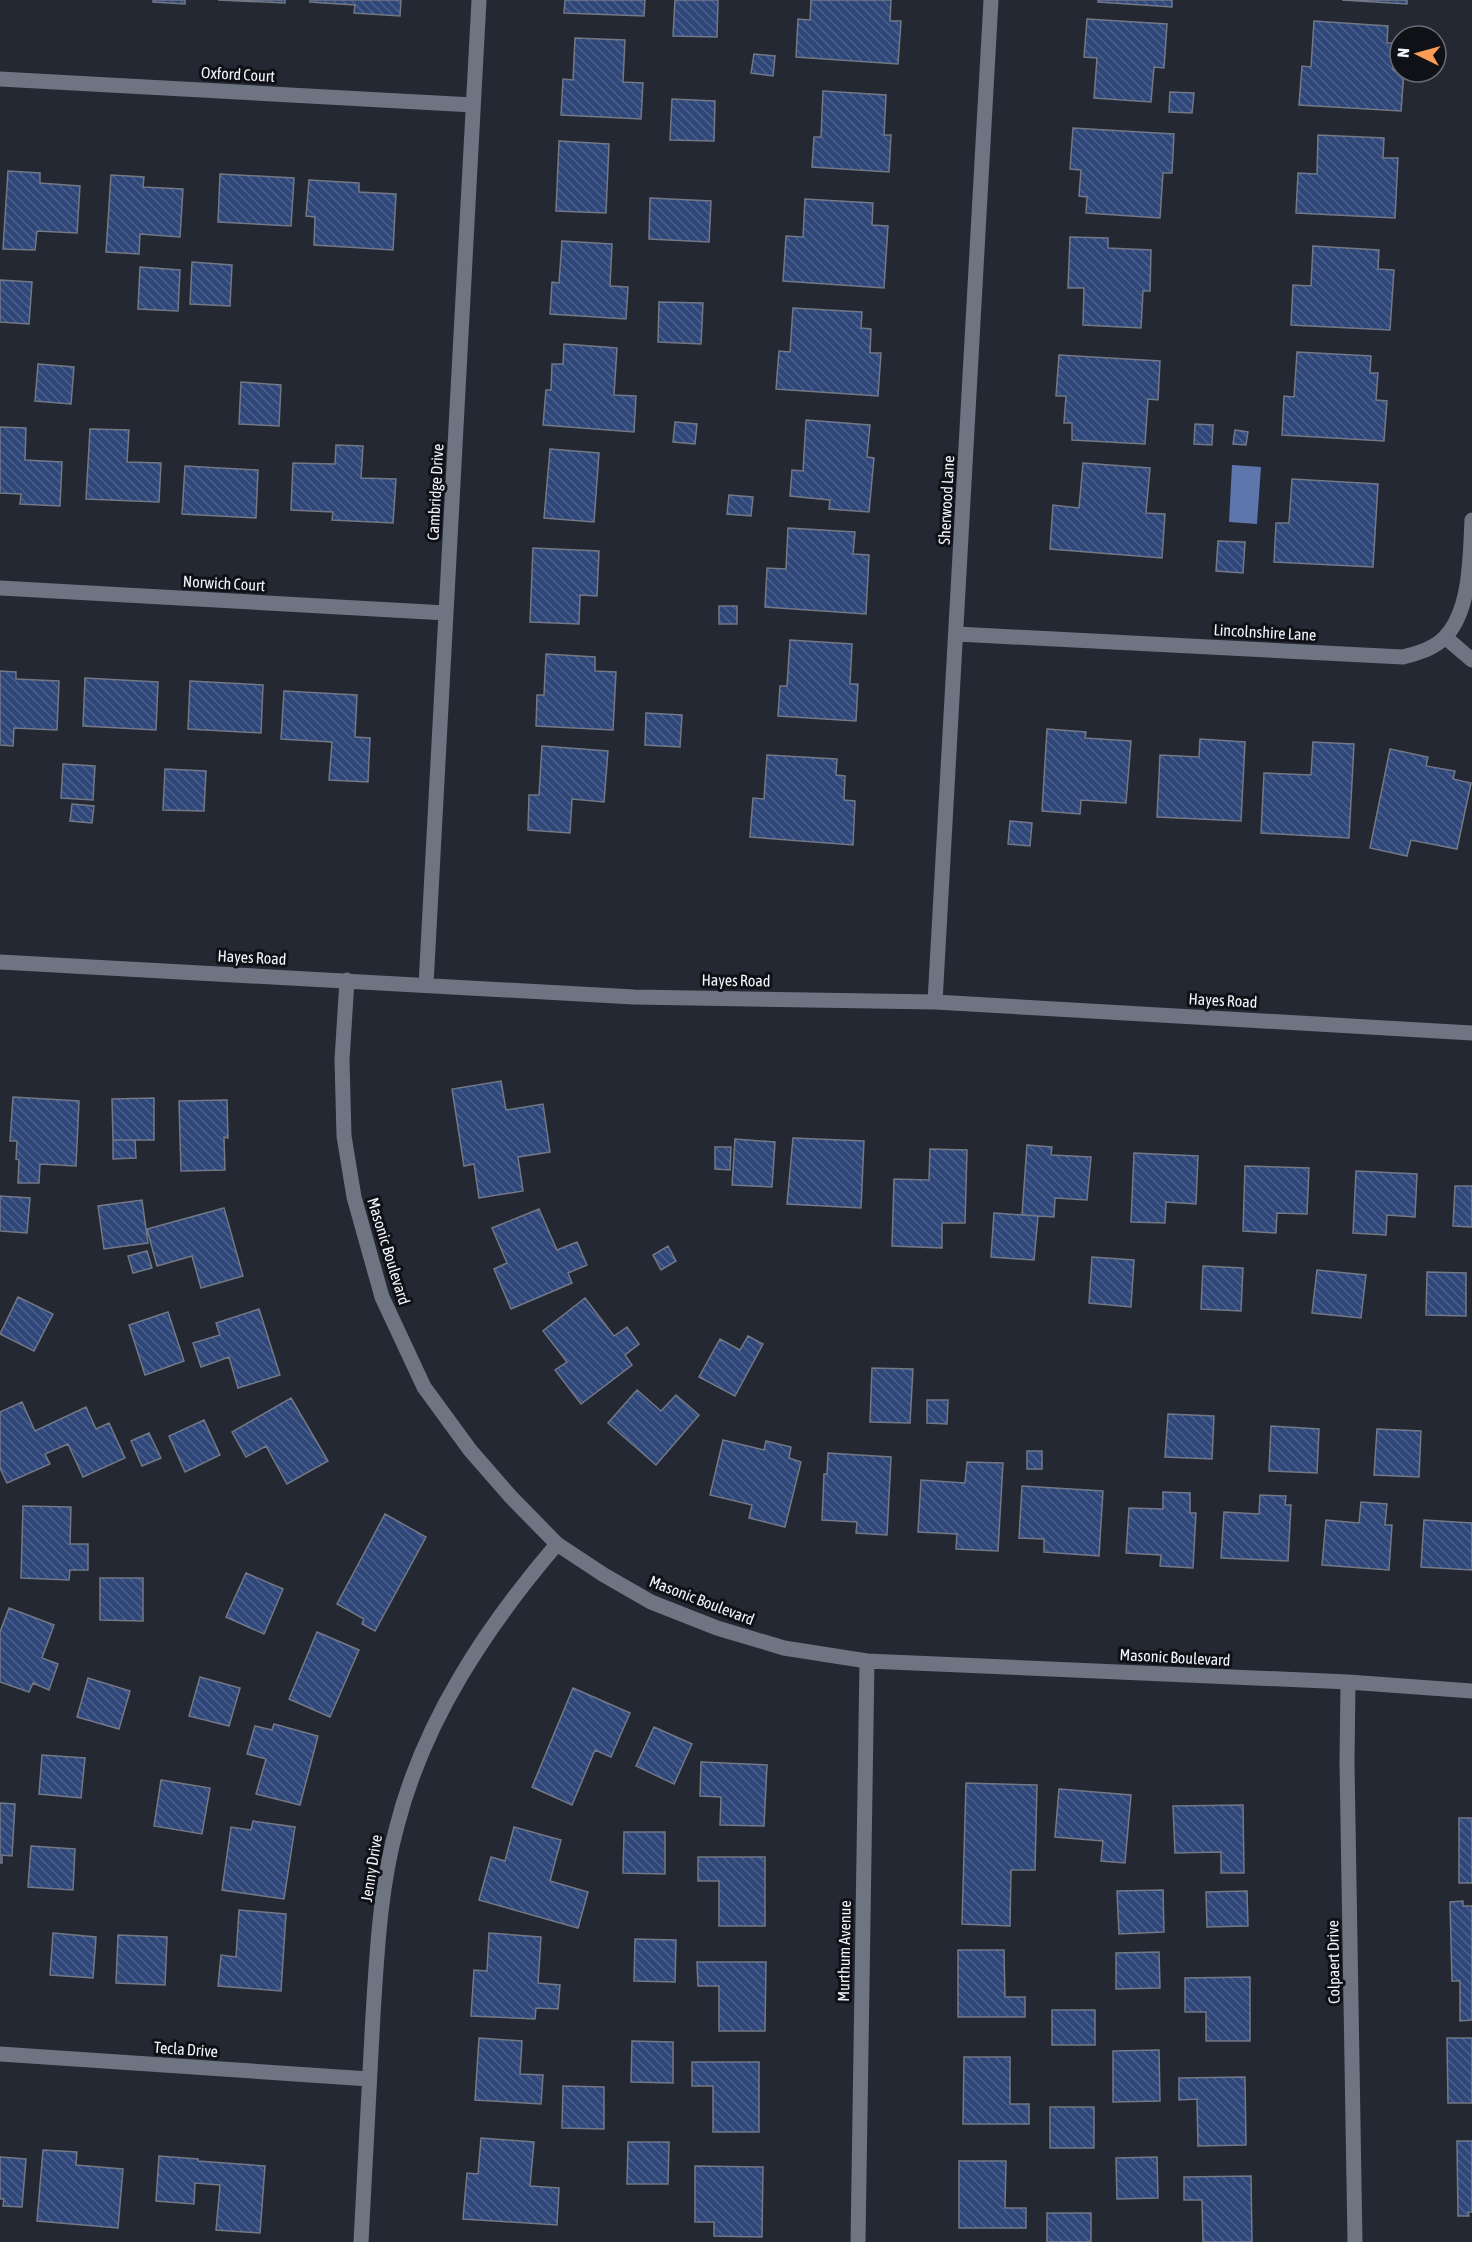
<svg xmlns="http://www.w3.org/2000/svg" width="1472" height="2242" font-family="'Asap Condensed',sans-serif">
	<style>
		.water { fill: #5d77ad }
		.building { fill: url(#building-back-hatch); stroke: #727885; stroke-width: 1.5 }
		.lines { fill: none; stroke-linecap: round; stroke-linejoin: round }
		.minor { stroke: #6e7481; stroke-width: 15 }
		.labels { text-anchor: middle; stroke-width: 6; stroke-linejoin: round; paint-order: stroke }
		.street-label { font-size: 16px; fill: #f1f5fc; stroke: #0f1116 }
	</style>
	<defs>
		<pattern id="building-back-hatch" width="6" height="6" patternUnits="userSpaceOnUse" patternTransform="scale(1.5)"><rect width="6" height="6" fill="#2f4678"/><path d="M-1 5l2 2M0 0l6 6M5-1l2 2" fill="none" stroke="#4e618c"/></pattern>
	</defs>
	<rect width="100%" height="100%" fill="#232833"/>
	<path class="water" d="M1232 465 1261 467 1257 524 1229 522Z"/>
	<path class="building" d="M153 0H185V4L153 2Z
		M218 0H285V3Z
		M310 0H401L400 16 354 13 355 5 310 2Z
		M565 0H645L644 16 564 13Z
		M675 0H718L717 37 673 36Z
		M811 0H891L890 21H901L898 64 796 57 798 19 810 20Z
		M1098 0H1172V7L1098 2Z
		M1342 0H1407V4Z
		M1087 19 1167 24 1164 68 1154 67 1151 102 1094 98 1097 58 1084 57Z
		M1314 21 1388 26 1387 43H1395L1393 70 1404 72 1401 111 1299 105 1302 66 1311 67Z
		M575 38 625 40 623 82 643 83 641 119 561 115 563 79 573 80Z
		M754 54 775 56 773 76 751 73Z
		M823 91 886 95 884 135H891L889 172 812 167 814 137H821Z
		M1170 92 1194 93 1192 113 1169 112Z
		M672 99 715 101 714 141 670 140Z
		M1073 128 1174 134 1172 173H1163L1160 218 1086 213 1087 197 1079 196 1081 170 1070 169Z
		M1318 135 1384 138 1383 158H1398L1395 218 1296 213 1298 173 1317 174Z
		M559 141 609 144 606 213 556 211Z
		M8 171 40 173V183L80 186 77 233 37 231 35 250 3 249Z
		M220 174 294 178 291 226 218 222Z
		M111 175 144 177 143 187 183 189 180 237 140 234 139 254 106 252Z
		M309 180 359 183V192L396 194 393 250 314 245 315 217 306 216Z
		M650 198 711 201 709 242 649 239Z
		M805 199 873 203 872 225 888 226 884 288 783 281 786 236 803 237Z
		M1070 237 1108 238V248L1151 250 1150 291H1143L1141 328 1083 325 1084 288H1068Z
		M562 241 612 244 610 286 628 287 626 319 550 314 552 282 559 283Z
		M1313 246 1379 250 1378 269 1394 270 1390 330 1291 325 1293 285 1311 286Z
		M192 262 232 265 230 306 190 304Z
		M140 267 180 270 178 311 138 309Z
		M0 280 32 282 29 324 0 322Z
		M659 302 703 303 701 344 658 342Z
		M793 308 862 312 861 328 871 329 870 353H881L878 396 776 389 779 351 790 352Z
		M564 344 617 348 614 395 636 396 634 432 543 425 546 390H551L552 364H563Z
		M1297 352 1371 356 1370 373H1378L1376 400 1387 401 1384 441 1282 435 1284 396 1294 397Z
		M1059 355 1160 361 1158 400 1148 399 1145 444 1072 440V423H1064L1066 396H1056Z
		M38 364 74 367 71 404 35 401Z
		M241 382 281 385 279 426 239 424Z
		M806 420 870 425 867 457 874 458 869 512 829 509 830 500 790 496 792 470 803 471Z
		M675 422 697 424 695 444 673 442Z
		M1195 424 1213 425 1212 445 1194 444Z
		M0 427 26 428 25 460 62 462 60 506 20 504 21 494 0 493Z
		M90 429 129 430 127 462 161 463 159 502 86 499Z
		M1235 430 1248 432 1246 445 1233 444Z
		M336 445 363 446 361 478 396 479 393 523 332 520 333 512 291 510 293 463 335 464Z
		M550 449 599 453 594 522 544 518Z
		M1083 463 1150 468 1146 513 1165 514 1162 558 1050 549 1053 505 1079 508Z
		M185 466 258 470 256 518 182 514Z
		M1292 479 1378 484 1373 567 1274 562 1276 523H1289Z
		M729 495 753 497 751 516 727 514Z
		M788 528 855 532 853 554 869 555 866 614 765 607 767 568 786 569Z
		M1218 541 1245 542 1243 573 1216 571Z
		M533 548 599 551 597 596 580 595 579 624 530 622Z
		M719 606H737V624H719Z
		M790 640 852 644 850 684H858L856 721 778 716 780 686H787Z
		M546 654 595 657V671L616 672 613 730 536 726 537 695H544Z
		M0 671 16 672V679L59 681 57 730 14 728 13 746 0 745Z
		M85 678 158 682 156 730 83 726Z
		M190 681 263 685 261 733 188 729Z
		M284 691 357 695 355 737 370 738 368 782 329 780 332 742 281 739Z
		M646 713 682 715 680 747 645 745Z
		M1047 729 1086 732 1085 738 1131 741 1126 803 1081 800 1080 814 1042 811Z
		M1200 739 1245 742 1241 821 1157 817 1160 755 1199 757Z
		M1313 742 1354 744 1349 838 1261 833 1264 773 1311 775Z
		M542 746 608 751 604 802 572 799 570 833 528 830 529 795H539Z
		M1390 749 1428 757 1426 766 1455 771 1453 779 1471 783 1457 849 1411 840 1407 856 1370 848Z
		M767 755 837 759 836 775 845 776 844 800 855 801 853 845 750 837 753 798 764 799Z
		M63 764 95 766 93 800 61 798Z
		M165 769 206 771 204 811 163 810Z
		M72 804 94 806 92 823 70 821Z
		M1010 821 1032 823 1030 846 1008 844Z
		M501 1081 506 1110 543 1104 550 1152 518 1157 523 1191 479 1198 474 1164 464 1166 452 1089Z
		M13 1097 79 1101 76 1166 40 1164 39 1183H18L19 1160 16 1159 17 1141H10Z
		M154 1098V1140H113L112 1099Z
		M227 1100 228 1138 224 1137 225 1170 181 1171 179 1101Z
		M793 1138 864 1141 861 1208 787 1204Z
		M735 1139 775 1142 772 1187 732 1185Z
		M113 1140H135L136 1158 113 1159Z
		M1027 1145 1052 1147 1051 1155 1091 1157 1087 1200 1055 1198 1054 1217 1022 1215Z
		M715 1147H731L730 1170 715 1169Z
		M930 1149 967 1150 965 1223H942V1248L892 1246 894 1179 929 1180Z
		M1134 1153 1198 1156 1196 1204 1166 1202 1165 1223 1131 1222Z
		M1245 1166 1309 1168 1307 1214 1277 1213 1276 1233 1243 1231Z
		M1356 1171 1417 1174 1415 1217 1387 1215 1386 1235 1353 1233Z
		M1455 1186H1472V1227L1453 1226Z
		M0 1196 30 1198 27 1233 0 1231Z
		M142 1200 148 1243 104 1249 98 1206Z
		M224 1208 243 1276 201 1288 192 1256 157 1266 147 1229Z
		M539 1209 557 1250 577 1242 587 1265 568 1273 572 1283 511 1309 494 1269 507 1263 492 1228Z
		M994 1213 1038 1216 1034 1260 991 1257Z
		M668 1246 676 1261 661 1270 653 1255Z
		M147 1251 152 1268 133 1273 128 1256Z
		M1092 1257 1134 1260 1131 1307 1089 1303Z
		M1203 1266 1243 1268 1241 1311 1201 1309Z
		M1317 1270 1366 1275 1361 1318 1312 1313Z
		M1427 1272 1466 1273V1316L1426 1315Z
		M18 1297 53 1314 34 1351 0 1334Z
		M585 1298 614 1336 627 1327 639 1344 625 1355 632 1365 581 1404 555 1370 567 1362 543 1331Z
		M259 1309 280 1375 238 1388 229 1357 201 1367 193 1343 220 1335 216 1323Z
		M168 1312 184 1361 145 1375 129 1325Z
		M748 1336 763 1344 735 1396 699 1377 720 1339 740 1350Z
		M872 1368 913 1369 910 1423 870 1422Z
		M637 1390 661 1411 676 1395 699 1415 656 1465 608 1423Z
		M291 1398 328 1461 287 1484 266 1446 246 1457 232 1432Z
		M927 1400H948L947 1424 927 1423Z
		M22 1402 35 1431 86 1407 96 1429 109 1423 125 1458 83 1477 68 1444 45 1454 50 1464 7 1483 0 1468V1412Z
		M1168 1414 1214 1416 1212 1459 1165 1457Z
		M204 1420 220 1455 185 1472 169 1436Z
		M1271 1426 1319 1429 1317 1473 1269 1471Z
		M1377 1429 1421 1431 1419 1477 1374 1475Z
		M149 1433 161 1458 142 1466 131 1441Z
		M723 1440 764 1450 766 1441 791 1447 789 1458 801 1462 785 1527 749 1518 752 1505 710 1495Z
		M1027 1451H1042V1469H1027Z
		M828 1453 891 1457 887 1535 856 1533 857 1522 822 1520 824 1474H827Z
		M967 1462 1003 1463 998 1551 956 1549 957 1534 918 1532 921 1480 965 1483Z
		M1022 1486 1103 1491 1099 1556 1044 1552V1539L1019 1538Z
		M1163 1492 1190 1493V1513H1196L1193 1568 1160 1566 1161 1555 1126 1553 1129 1508 1163 1509Z
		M1260 1495 1286 1496 1285 1505H1291L1288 1561 1221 1558 1224 1512 1259 1514Z
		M1361 1502 1387 1504 1385 1525H1392L1389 1570 1322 1565 1326 1520 1359 1523Z
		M23 1506 71 1507 70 1544H88V1570H70L69 1580 21 1578Z
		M385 1514 426 1537 375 1631 362 1624 364 1619 337 1604Z
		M1424 1520 1472 1523V1570L1421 1567Z
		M246 1573 283 1589 264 1634 226 1617Z
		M100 1578H143V1621L100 1620Z
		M9 1608 54 1625 42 1658 58 1664 49 1690 33 1683 29 1692 0 1682V1632Z
		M317 1632 359 1650 330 1717 289 1699Z
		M200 1677 240 1688 229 1726 189 1716Z
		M88 1678 130 1691 119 1729 77 1717Z
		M573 1688 630 1713 611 1757 595 1750 572 1805 532 1787Z
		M274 1724 318 1736 300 1805 256 1794 266 1759 247 1754 255 1726 272 1730Z
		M654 1727 692 1744 674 1784 636 1766Z
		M42 1755 85 1758 81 1798 39 1794Z
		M701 1762 767 1765 764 1826 720 1825 721 1797 700 1796Z
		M161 1780 210 1788 202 1834 154 1826Z
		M966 1783 1037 1785 1035 1870H1011L1010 1926 962 1924Z
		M1059 1789 1131 1795 1125 1863 1101 1861 1103 1841 1055 1837Z
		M0 1803 15 1804 12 1856 2 1855V1863H0Z
		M1243 1805 1244 1873H1221V1852L1175 1853 1173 1806Z
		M1459 1818H1472V1883H1459Z
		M253 1821 295 1827 284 1899 222 1890 231 1827 251 1830Z
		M514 1827 561 1840 550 1881 588 1892 578 1928 479 1900 491 1857 505 1861Z
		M624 1832H665V1874L623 1873Z
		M31 1846 75 1849 73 1890 28 1887Z
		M698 1857H765V1926H719V1881H698Z
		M1163 1890 1164 1932 1119 1934 1117 1891Z
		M1247 1891 1248 1926 1207 1927 1206 1892Z
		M1463 1901V1906H1472V2020L1460 2021V1981H1452L1450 1902Z
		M239 1910 286 1914 281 1991 218 1986 221 1955 236 1957Z
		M53 1933 96 1937 93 1978 50 1975Z
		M489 1933 541 1937 538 1983 560 1985 558 2009 536 2008 535 2019 471 2016 474 1970 487 1971Z
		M118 1935 167 1937 165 1985 116 1983Z
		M635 1939 676 1940 675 1982 634 1981Z
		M958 1950H1004L1005 1997H1025V2017H958Z
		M1159 1952 1160 1988 1116 1989V1953Z
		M697 1962H766L765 2031H719V1986H698Z
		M1250 1977V2041H1206V2012H1185V1978Z
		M1052 2010H1095V2045H1052Z
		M479 2038 522 2041 520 2074 543 2075 541 2104 475 2100Z
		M1447 2038H1472V2103H1448Z
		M632 2041 673 2042V2083L631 2082Z
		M1159 2050 1160 2101 1113 2102V2051Z
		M964 2057H1010V2104H1029V2124H963Z
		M692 2062H759V2132H713V2086H692Z
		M1245 2077 1246 2145 1198 2146 1197 2099 1179 2100V2078Z
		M563 2086 604 2087V2129L562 2128Z
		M1050 2107H1094V2148H1050Z
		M481 2138 534 2142 530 2186 559 2188 557 2225 463 2219 467 2173 478 2174Z
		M1457 2141H1472V2212H1468L1469 2216H1458Z
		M628 2142H669L668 2184H627Z
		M43 2150 77 2152 76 2165 123 2169 118 2228 37 2221Z
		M159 2156 198 2159V2161L265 2166 260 2233 216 2230 220 2185 195 2183 194 2204 156 2201Z
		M0 2157 26 2159 22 2207 3 2206 4 2199H0Z
		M1157 2157 1158 2198 1117 2199 1116 2158Z
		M959 2161H1006L1005 2208H1026V2228H959Z
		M695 2166 763 2167 762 2237 714 2236V2222H695Z
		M1251 2176 1252 2242H1203L1202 2200H1184V2177Z
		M1047 2213H1091V2242H1047Z"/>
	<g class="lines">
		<path class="minor" d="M0 79 473 105
			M0 588 446 613
			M957 634 1403 657C1417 653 1434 649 1445 637 1471 610 1470 556 1472 520
			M1445 637 1472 660
			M0 962 634 997 935 1002 1472 1033
			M347 980 342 1060 344 1136 354 1197 382 1297 424 1387 470 1450 511 1497 557 1544 604 1575 651 1602 717 1628 784 1648 867 1661 1348 1682 1472 1691
			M426 985 479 0
			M935 1002 991 0
			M1348 1682 1347 1762 1355 2242
			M0 2054 369 2079
			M361 2242C365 2166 369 2091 373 2015 377 1952 380 1887 397 1826 424 1720 487 1626 557 1544
			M858 2242 867 1661"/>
	</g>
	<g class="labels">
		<g class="street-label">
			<text transform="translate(238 74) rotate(3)" y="6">Oxford Court</text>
			<text transform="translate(435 492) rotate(-87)" y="6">Cambridge Drive</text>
			<text transform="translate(946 500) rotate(-87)" y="6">Sherwood Lane</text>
			<text transform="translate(224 583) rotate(3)" y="6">Norwich Court</text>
			<text transform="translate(1265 632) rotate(3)" y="6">Lincolnshire Lane</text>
			<text transform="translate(252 957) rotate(3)" y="6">Hayes Road</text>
			<text transform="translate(736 980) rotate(1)" y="6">Hayes Road</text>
			<text transform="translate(1223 1000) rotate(3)" y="6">Hayes Road</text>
			<text transform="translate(389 1251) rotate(73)" y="6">Masonic Boulevard</text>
			<text transform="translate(702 1600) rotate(21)" y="6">Masonic Boulevard</text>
			<text transform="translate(1175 1657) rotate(3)" y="6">Masonic Boulevard</text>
			<text transform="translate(371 1868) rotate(-81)" y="6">Jenny Drive</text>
			<text transform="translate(844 1951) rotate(-89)" y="6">Murthum Avenue</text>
			<text transform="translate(1333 1962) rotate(-91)" y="6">Colpaert Drive</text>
			<text transform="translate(186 2049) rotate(4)" y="6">Tecla Drive</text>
		</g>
	</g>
	<g transform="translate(1418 54) rotate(275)"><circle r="28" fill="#0f1116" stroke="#696c72" stroke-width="1.5"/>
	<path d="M0-4.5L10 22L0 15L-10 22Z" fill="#fd9c56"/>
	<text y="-9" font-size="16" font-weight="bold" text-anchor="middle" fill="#f1f5fc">N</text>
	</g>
</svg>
